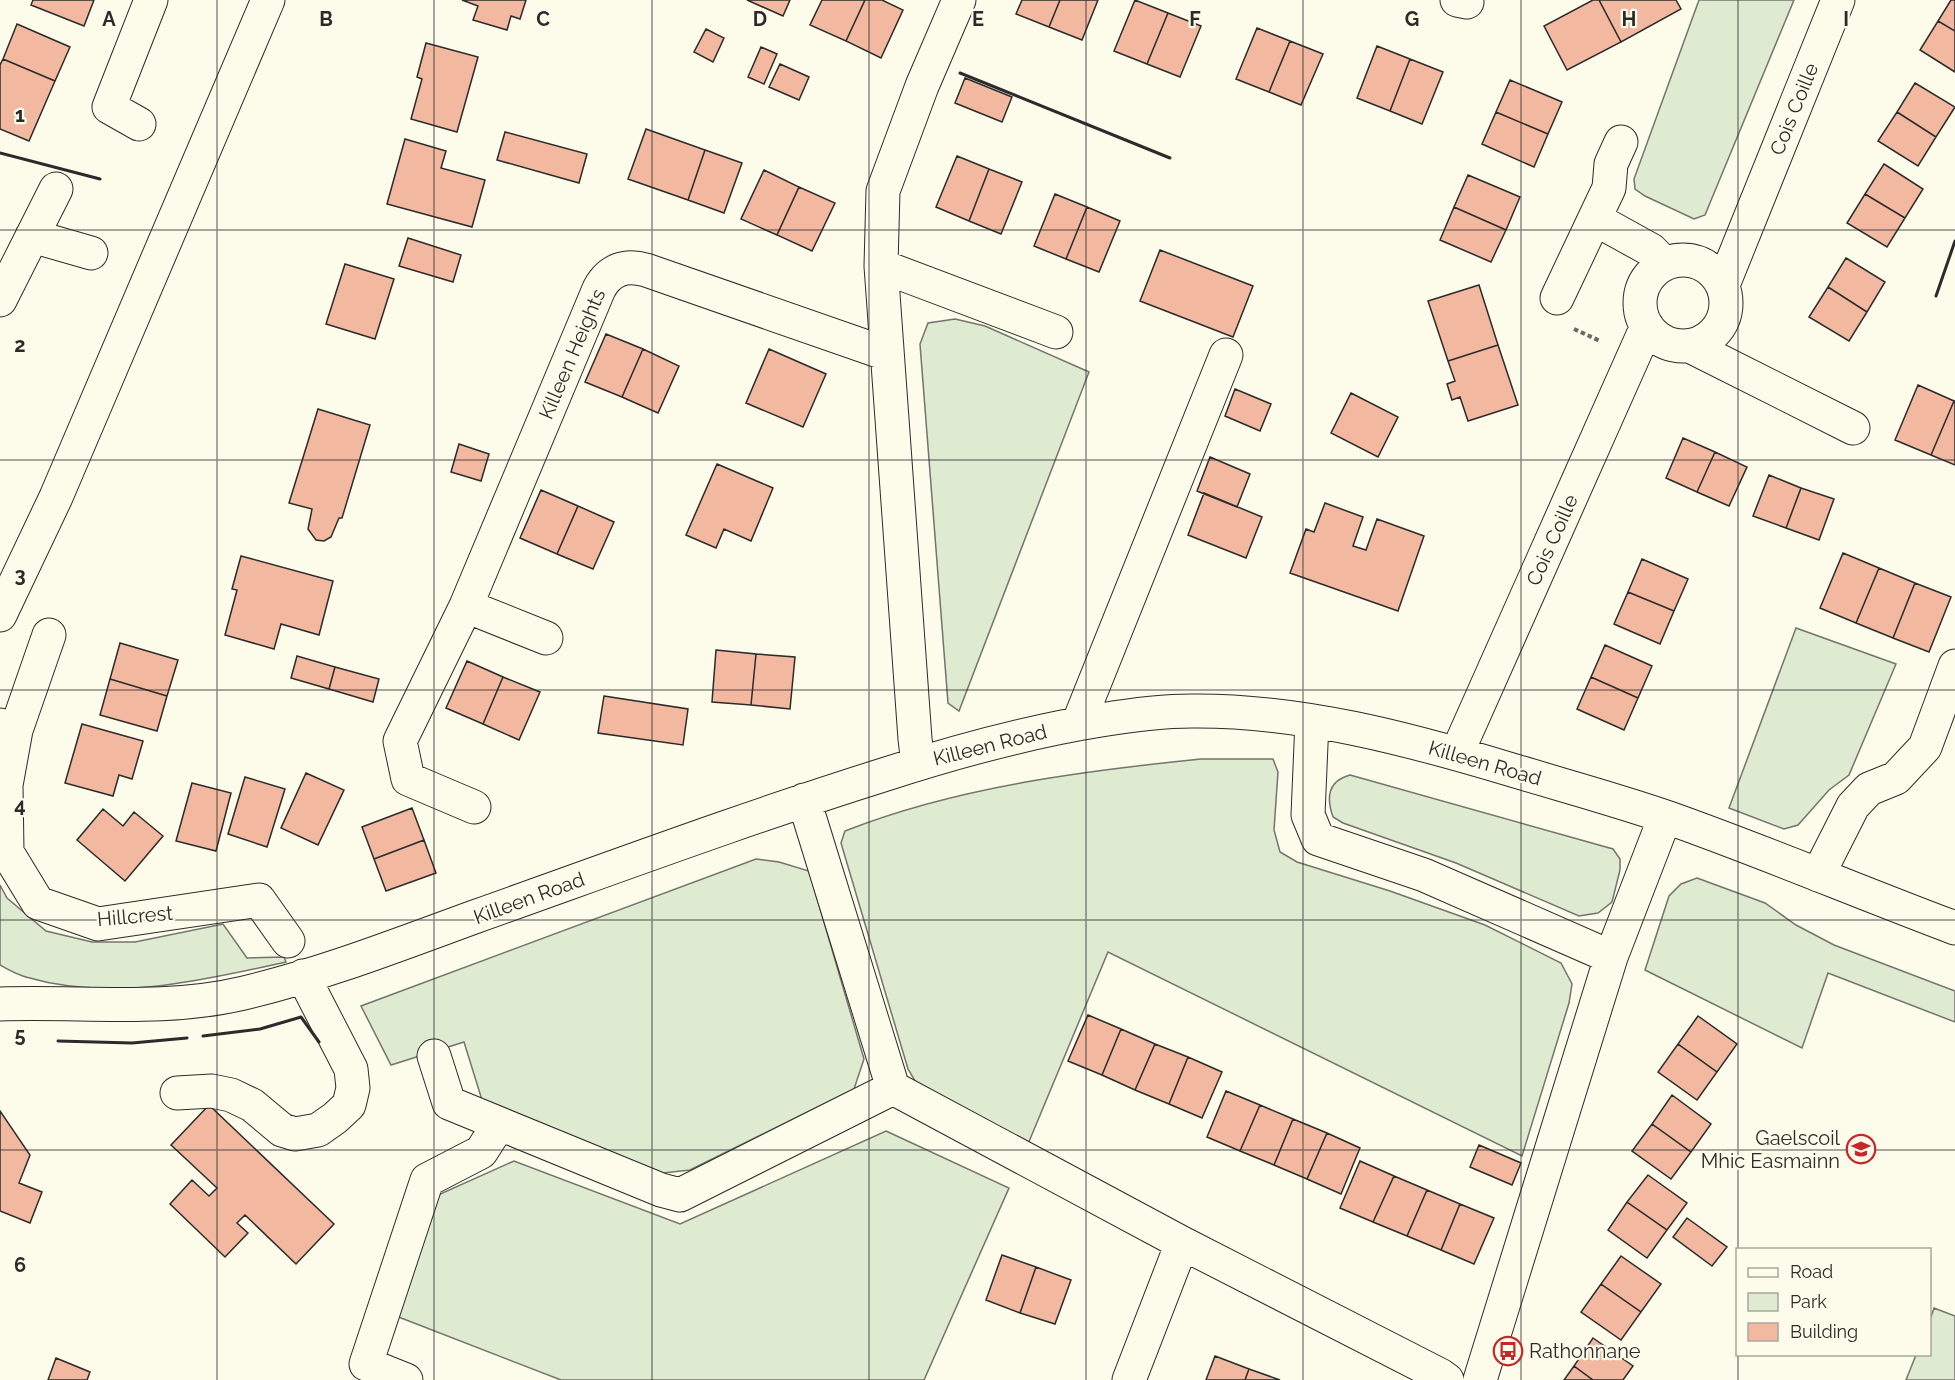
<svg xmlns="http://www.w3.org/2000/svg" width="1955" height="1380" font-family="Raleway,sans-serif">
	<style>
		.green { fill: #deebd1; stroke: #74746e; stroke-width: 1.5 }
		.building { fill: #f2b8a0; stroke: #2b2b2b; stroke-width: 1.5 }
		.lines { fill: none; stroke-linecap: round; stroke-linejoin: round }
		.minor-casing { stroke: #2b2b2b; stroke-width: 35 }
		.major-casing { stroke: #2b2b2b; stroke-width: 35 }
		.path { stroke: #6a6964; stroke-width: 4; stroke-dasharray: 4.5 3; stroke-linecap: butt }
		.minor { stroke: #fdfbea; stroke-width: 33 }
		.major { stroke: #fdfbea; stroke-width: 33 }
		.wall { stroke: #2b2b2b; stroke-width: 3 }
		.grid { fill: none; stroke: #2b2b2b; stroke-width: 1.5; stroke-opacity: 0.55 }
		.labels { text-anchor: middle; stroke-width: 4.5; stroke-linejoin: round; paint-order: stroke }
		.street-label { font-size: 20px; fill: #2b2b2b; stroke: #fdfbea }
		.poi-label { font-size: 20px; fill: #2b2b2b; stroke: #fdfbea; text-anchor: end }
		.grid-label { font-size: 20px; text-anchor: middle; font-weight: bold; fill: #2b2b2b; stroke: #fdfbea; stroke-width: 4.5; stroke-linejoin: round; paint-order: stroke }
	</style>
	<rect width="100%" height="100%" fill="#fdfbea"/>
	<path class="green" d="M1699 0H1794L1705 215 1694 219 1645 196 1635 189 1634 179Z
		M955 319 985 326 1089 372 959 711 948 703 920 344 928 323Z
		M1796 628 1896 664 1849 775 1829 790 1798 825 1784 829 1729 808Z
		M1201 759H1273L1278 772 1274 830 1280 852 1297 862 1390 891 1485 925 1561 963 1572 984 1569 1003 1522 1156 1108 952 1028 1144 922 1093 908 1069 841 843 845 831C956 787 1083 771 1201 759Z
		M1350 775 1613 849 1620 859V870L1612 902 1598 913 1579 916 1456 863 1343 823 1333 817C1326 797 1328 781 1350 775Z
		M756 859 779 862 809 871 864 1059 854 1089 690 1170 663 1173 482 1100 464 1042 391 1065 361 1006Z
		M1697 878 1765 903 1796 925 1834 945 1955 991V1022L1828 973 1802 1048 1645 970 1669 896 1681 884Z
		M0 885 7 898 46 931 92 942H135L223 924 247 958 284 957 286 962C209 979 130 998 51 983 29 978 20 977 0 965Z
		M886 1131 1009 1188 924 1380H561L396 1316 438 1195 514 1161 680 1224Z
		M1934 1308 1955 1316V1380H1906L1916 1355 1930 1354V1320Z"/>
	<path class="building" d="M33 0H94L84 26 31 5Z
		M462 0H526L520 19 511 16 507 30 473 20 478 6Z
		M747 0H790L783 16Z
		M822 0H865L846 41 810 25Z
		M865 0H882L903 10 881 58 846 41Z
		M1022 0H1060L1049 27 1016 14Z
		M1060 0H1098L1082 40 1049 27Z
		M1135 0 1168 13 1147 64 1114 51Z
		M1593 0H1599L1621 42 1567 70 1544 26Z
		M1599 0H1676L1681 9 1621 42Z
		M1951 0H1955V31L1938 21Z
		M1168 13 1201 26 1180 77 1147 64Z
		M1938 21 1955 31V72L1920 50Z
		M17 24 70 47 55 81 3 59Z
		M1257 28 1290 41 1269 92 1236 79Z
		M706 29 724 38 713 62 694 52Z
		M1290 41 1323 54 1301 105 1269 92Z
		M426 43 478 57 457 132 411 119 422 79 417 77Z
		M1377 46 1410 59 1390 111 1357 98Z
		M761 47 777 54 764 84 748 77Z
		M3 59 55 81 29 141 0 129V65Z
		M1410 59 1443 72 1422 124 1390 111Z
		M780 64 809 77 799 100 769 87Z
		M965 78 1012 97 1002 122 955 103Z
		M1510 80 1562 102 1548 134 1496 112Z
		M1915 83 1955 107 1936 137 1897 112Z
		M1496 112 1548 134 1534 167 1482 144Z
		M1897 112 1936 137 1918 166 1878 141Z
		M646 129 705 150 688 200 628 179Z
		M505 132 587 154 579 183 497 160Z
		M405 139 446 151 441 168 485 180 472 227 387 204Z
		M705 150 742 163 724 213 688 200Z
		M957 156 989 169 969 221 936 207Z
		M1884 164 1923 189 1905 218 1865 194Z
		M989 169 1022 182 1001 234 969 221Z
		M764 170 799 187 777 235 741 219Z
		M1468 175 1520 197 1506 230 1454 207Z
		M799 187 835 203 812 251 777 235Z
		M1055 194 1087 207 1066 259 1034 246Z
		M1865 194 1905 218 1887 247 1847 223Z
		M1087 207 1120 221 1099 272 1066 259Z
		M1454 207 1506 230 1491 262 1440 240Z
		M408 238 461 255 453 282 399 266Z
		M1160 250 1253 286 1233 337 1140 301Z
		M1846 258 1885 282 1867 312 1828 287Z
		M345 264 394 279 375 339 326 324Z
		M1479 285 1498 345 1448 361 1428 301Z
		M1828 287 1867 312 1849 341 1809 317Z
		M606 334 643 349 622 397 585 382Z
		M1498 345 1518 405 1468 421 1460 397 1452 400 1447 384 1455 381 1448 361Z
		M643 349 679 366 658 413 622 397Z
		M769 349 826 374 803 427 746 403Z
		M1918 385 1954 401 1931 455 1895 440Z
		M1235 389 1271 404 1260 431 1225 416Z
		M1351 393 1398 417 1378 457 1331 433Z
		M1954 401H1955V465L1931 455Z
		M318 409 370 425 342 518H339L331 537 324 541 316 540 308 529 312 509 289 503Z
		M1683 438 1715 452 1697 492 1666 478Z
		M459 444 489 454 481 481 451 472Z
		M1715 452 1747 467 1729 506 1697 492Z
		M1210 457 1250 474 1237 507 1197 491Z
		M717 464 773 488 751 541 724 529 716 548 686 535Z
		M1769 475 1801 488 1786 528 1753 516Z
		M1801 488 1834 499 1819 540 1786 528Z
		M541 490 578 506 557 554 520 538Z
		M1204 493 1262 517 1246 558 1188 535Z
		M1325 503 1363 517 1353 546 1366 550 1377 519 1424 536 1398 611 1290 573 1306 529 1314 532Z
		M578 506 614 522 593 569 557 554Z
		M1843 553 1879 568 1856 623 1820 608Z
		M241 556 333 581 319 635 281 624 274 649 225 635 237 590 232 589Z
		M1642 559 1688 579 1674 611 1628 592Z
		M1879 568 1915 583 1893 638 1856 623Z
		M1915 583 1951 597 1929 652 1893 638Z
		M1628 592 1674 611 1660 644 1614 624Z
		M120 643 178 660 167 696 110 679Z
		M1605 645 1652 666 1638 698 1591 677Z
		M716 650 756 654 751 705 712 702Z
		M756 654 795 657 790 709 751 705Z
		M297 656 335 667 329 689 291 678Z
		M467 661 503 677 483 724 446 708Z
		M335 667 379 679 373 702 329 689Z
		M503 677 540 692 519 740 483 724Z
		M1591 677 1638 698 1624 730 1577 709Z
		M110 679 167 696 157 731 100 715Z
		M604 696 688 709 683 745 598 733Z
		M82 724 143 741 132 779 119 775 113 796 65 783Z
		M306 773 344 790 318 845 281 828Z
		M245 777 285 789 267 847 228 834Z
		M192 783 231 793 216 851 176 841Z
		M412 808 424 840 374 859 362 827Z
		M103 809 123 826 134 812 163 836 125 881 77 840Z
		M424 840 436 873 386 891 374 859Z
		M1088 1015 1121 1029 1102 1075 1068 1061Z
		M1698 1016 1737 1044 1717 1072 1678 1044Z
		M1121 1029 1155 1044 1135 1090 1102 1075Z
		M1155 1044 1188 1057 1169 1104 1135 1090Z
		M1678 1044 1717 1072 1697 1100 1658 1072Z
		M1188 1057 1222 1072 1202 1118 1169 1104Z
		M1226 1091 1260 1105 1240 1151 1207 1137Z
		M1672 1095 1711 1124 1691 1152 1652 1124Z
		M209 1105 334 1224 296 1264 245 1215 237 1223 248 1233 225 1257 170 1204 192 1180 209 1196 217 1188 171 1145Z
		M1260 1105 1293 1119 1274 1165 1240 1151Z
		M0 1111 30 1155 19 1183 42 1192 30 1223 0 1211Z
		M1293 1119 1327 1133 1307 1179 1274 1165Z
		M1652 1124 1691 1152 1671 1179 1632 1151Z
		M1327 1133 1360 1148 1341 1194 1307 1179Z
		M1479 1145 1521 1163 1512 1185 1470 1167Z
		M1360 1161 1394 1176 1373 1222 1340 1208Z
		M1648 1175 1687 1203 1667 1230 1627 1202Z
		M1394 1176 1427 1190 1407 1236 1373 1222Z
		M1427 1190 1460 1204 1441 1250 1407 1236Z
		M1627 1202 1667 1230 1647 1258 1608 1230Z
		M1460 1204 1494 1218 1474 1264 1441 1250Z
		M1687 1218 1727 1247 1712 1266 1673 1237Z
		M1002 1255 1036 1267 1020 1313 986 1300Z
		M1621 1256 1661 1284 1641 1312 1601 1284Z
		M1036 1267 1071 1280 1055 1324 1020 1313Z
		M1601 1284 1641 1312 1621 1340 1581 1312Z
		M1593 1338 1633 1366 1623 1380H1593L1574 1366Z
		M1215 1356 1249 1369 1245 1380H1206Z
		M56 1358 90 1372 87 1380H48Z
		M1574 1366 1593 1380H1564Z
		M1249 1369 1280 1380H1245Z"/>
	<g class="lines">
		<g class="minor-casing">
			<path id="minor" d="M1457 0 1467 2
				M139 124 109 107 151 0
				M1595 219 1651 250 1665 264
				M32 236 91 253
				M1640 303a43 43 0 1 1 86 0a43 43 0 1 1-86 0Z
				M881 266 1056 332
				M1723 285 1838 0
				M1557 298 1609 188 1611 164 1621 142
				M0 300 56 189
				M1690 346 1853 428
				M466 606 546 638
				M1312 721 1308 815 1318 839 1424 875 1611 957
				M1078 724 1226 355
				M0 725 16 730 6 785 7 852 38 903 98 924 259 900 288 941
				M16 730 49 635
				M1457 753 1647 326
				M918 764 915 739 881 266 883 191 922 86 959 0
				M804 800 893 1088 1182 1243 1440 1375 1447 1380
				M474 807 408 779 400 741 466 606 599 289C609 270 625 264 646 270L887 354
				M1818 875 1853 806 1869 789 1896 778 1925 747 1955 666
				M0 1004C82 1001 164 1012 244 993 324 974 400 944 477 916 612 868 746 818 883 775 954 752 1026 732 1101 720 1131 715 1161 711 1192 711 1301 710 1409 739 1512 770 1565 786 1617 800 1669 818 1765 852 1859 892 1955 928
				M434 1056 449 1103 661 1190 680 1195 893 1088
				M177 1093 212 1091 231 1095 252 1105 282 1130 295 1134 318 1130 335 1118 349 1105 353 1088 351 1069 303 976
				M406 1380 366 1364 427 1180 481 1152 499 1124
				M1129 1380 1182 1243
				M1480 1380 1611 957 1665 817"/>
		</g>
		<g class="major-casing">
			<path id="major" d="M0 615 56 497 268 0"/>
		</g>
		<path class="path" d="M1574 329 1600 341"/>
		<use href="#minor" class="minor"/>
		<use href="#major" class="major"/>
		<path class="wall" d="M960 73 1170 158
			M0 153 100 179
			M1936 296 1955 241
			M203 1036 260 1029 301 1017 319 1042
			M58 1041 132 1043 187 1038"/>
	</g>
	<path class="grid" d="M217 0V1380M434 0V1380M652 0V1380M869 0V1380M1086 0V1380M1303 0V1380M1521 0V1380M1738 0V1250M0 230H1955M0 460H1955M0 690H1955M0 920H1955M0 1150H1955M1738 1354V1380"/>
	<defs>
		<g id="school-ring" transform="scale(1.5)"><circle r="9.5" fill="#fdfbea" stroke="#c62828" stroke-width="1.5"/><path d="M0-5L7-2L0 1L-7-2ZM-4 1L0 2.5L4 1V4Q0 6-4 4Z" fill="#c62828"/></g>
		<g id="bus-ring" transform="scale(1.5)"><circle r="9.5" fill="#fdfbea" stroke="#c62828" stroke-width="1.5"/><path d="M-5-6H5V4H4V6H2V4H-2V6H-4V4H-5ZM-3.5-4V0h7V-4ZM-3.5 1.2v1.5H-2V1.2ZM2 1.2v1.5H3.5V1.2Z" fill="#c62828"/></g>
	</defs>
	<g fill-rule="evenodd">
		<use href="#school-ring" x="1861" y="1149"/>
		<use href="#bus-ring" x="1508" y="1351"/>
	</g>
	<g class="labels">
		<g class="street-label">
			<text transform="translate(1794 109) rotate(-68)" y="7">Cois Coille</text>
			<text transform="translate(572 354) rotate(-67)" y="7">Killeen Heights</text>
			<text transform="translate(1552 540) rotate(-66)" y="7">Cois Coille</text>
			<text transform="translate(990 745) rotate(-14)" y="7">Killeen Road</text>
			<text transform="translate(1485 763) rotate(16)" y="7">Killeen Road</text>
			<text transform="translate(529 898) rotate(-20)" y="7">Killeen Road</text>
			<text transform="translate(135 916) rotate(-5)" y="7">Hillcrest</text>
		</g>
		<g class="poi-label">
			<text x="1840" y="1145">Gaelscoil<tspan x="1840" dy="23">Mhic Easmainn</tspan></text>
			<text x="1529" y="1358" text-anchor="start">Rathonnane</text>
		</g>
	</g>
	<g class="grid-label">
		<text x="109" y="26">A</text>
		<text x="326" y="26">B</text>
		<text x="543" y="26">C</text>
		<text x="760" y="26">D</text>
		<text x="978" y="26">E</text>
		<text x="1195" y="26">F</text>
		<text x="1412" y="26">G</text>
		<text x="1629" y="26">H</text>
		<text x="1846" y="26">I</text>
		<text x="20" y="122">1</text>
		<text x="20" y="352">2</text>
		<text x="20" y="582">3</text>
		<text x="20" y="812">4</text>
		<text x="20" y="1042">5</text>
		<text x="20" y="1272">6</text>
	</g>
	<rect x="1736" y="1248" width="195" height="108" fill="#fdfbea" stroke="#a9a89e" stroke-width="1.5"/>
	<rect x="1748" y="1268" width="30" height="9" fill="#fdfbea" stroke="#a9a89e" stroke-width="1.5"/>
	<text x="1790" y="1278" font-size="18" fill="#2b2b2b">Road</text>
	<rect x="1748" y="1293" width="30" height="18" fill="#deebd1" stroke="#a9a89e" stroke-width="1.5"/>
	<text x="1790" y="1308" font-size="18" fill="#2b2b2b">Park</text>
	<rect x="1748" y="1323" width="30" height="18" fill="#f2b8a0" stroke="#a9a89e" stroke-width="1.5"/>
	<text x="1790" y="1338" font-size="18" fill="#2b2b2b">Building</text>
</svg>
